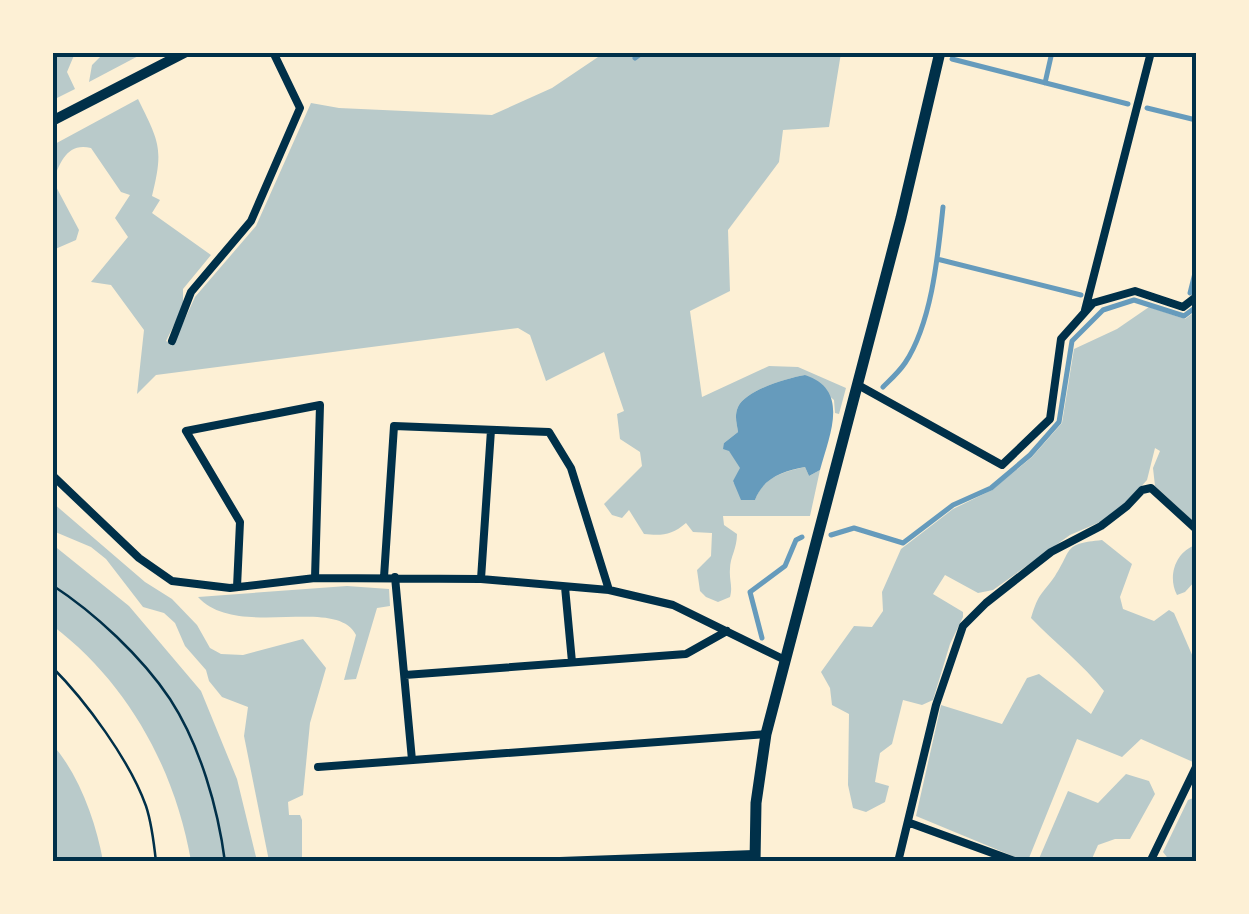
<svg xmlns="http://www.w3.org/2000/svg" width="1249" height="914" font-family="'Public Sans',sans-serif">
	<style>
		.green { fill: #b9caca }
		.water { fill: #669bbc }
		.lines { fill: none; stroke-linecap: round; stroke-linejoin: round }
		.stream { stroke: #669bbc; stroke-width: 5 }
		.path { stroke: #003049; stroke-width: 2.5 }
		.minor { stroke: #003049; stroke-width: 8 }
		.tertiary { stroke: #003049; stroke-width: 10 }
		.secondary { stroke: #003049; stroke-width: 11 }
		.neatline { fill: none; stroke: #003049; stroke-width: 4 }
	</style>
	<rect width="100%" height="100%" fill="#fdf0d5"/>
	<path class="green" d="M53 52 75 53 67 72 75 89 53 100Z
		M104 53V52L144 53 89 82 92 65Z
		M604 53H841L829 127 783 130 779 162 728 230 730 291 690 311 702 397 769 366 798 367 846 388 839 414 835 413 834 400 805 375C787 378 746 390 738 407 734 416 737 424 738 432L724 443 741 468 733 482 755 500C763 477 783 472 805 467L809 476 820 470 810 516H723L724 525 737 534C737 549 730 557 730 569 729 580 733 586 730 597L718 602 706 597 700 591 697 570 711 556 712 533 693 532 686 523C672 535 662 536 644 534L629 510 622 518 612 515 604 504 642 466 640 452 620 439 617 414 624 411 604 352 546 381 530 335 518 328 156 375 137 394 144 330 111 285 91 282 128 237 115 218 130 195 121 192 91 148C67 142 60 163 53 181L79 230 76 240 53 250V145L138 99C159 142 164 148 152 196L160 200 152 213 211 255 183 289V307L166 341 173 345 195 297 256 226 311 103 339 108 492 115 552 88Z
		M1149 307 1185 319 1196 311V524L1155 486 1153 468 1160 451 1155 448 1147 480 1127 502 1100 522 1070 535 993 590 978 593 945 575 933 594 963 612V617L950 644 933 700 922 705 903 700 892 744 880 753 875 782 889 786 885 802 866 812 853 808 848 785 849 714 832 705 830 688 821 672 854 626 872 627 883 611 882 592 901 549 953 509 992 490 1032 457 1062 423 1074 349 1117 329Z
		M53 503 145 582 172 599 197 625 210 648 221 654 243 655 303 639 326 668 310 723 303 795 288 802 289 815H300L302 820V861H269L244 736 248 707 222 697 209 681 206 670 185 646 175 623 164 613 143 607 106 559 91 547 53 531Z
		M1102 540 1132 564 1120 597 1123 609 1154 621 1169 610 1174 613 1196 664V754L1193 762 1141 739 1122 757 1077 739 1029 858 1020 859 916 816 941 705 1002 724 1027 678 1039 674 1091 714 1104 691C1083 664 1055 643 1031 618 1039 592 1041 596 1055 576 1073 549 1062 544 1102 540Z
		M52 544 129 606 201 691 237 779 257 861H191C175 769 128 683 53 626Z
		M1196 545V580L1185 592 1177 595C1167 576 1176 551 1196 545Z
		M347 586 389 589 390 606 377 608 356 679 344 680 356 635C336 595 237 640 198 597Z
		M52 744C79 774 96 822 103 861H53Z
		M1126 774 1149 781 1155 794 1130 839H1115L1098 845 1091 861H1038L1068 791 1098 803Z
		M1196 797V861H1170L1163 852 1188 800Z"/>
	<path class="water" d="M805 375C851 390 829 436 820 470L809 476 805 467C783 471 763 478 755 500H741L733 481 740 468 729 451 723 449 724 443 738 432C737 424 734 416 738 407 746 390 787 378 805 375Z"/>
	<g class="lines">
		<path class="stream" d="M635 58 643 52
			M952 59 1128 104
			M1045 83 1052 52
			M1147 108 1196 120
			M937 259 1081 295
			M1190 293 1196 269
			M883 387C890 380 899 372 905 363 932 322 938 255 943 207
			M831 535 854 528 903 543 953 505 991 488 1030 455 1059 422 1072 341 1103 310 1134 300 1184 316 1196 307
			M762 638 750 592 785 566 796 540 802 537"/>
		<path class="path" d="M52 585C95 613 142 657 170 699 200 745 218 808 225 862
			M52 667C86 701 130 761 146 806 152 824 154 843 156 862"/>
		<path class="minor" d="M1085 310 1151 52
			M172 341 191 292 251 221 300 108 273 52
			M858 385 1002 465 1050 419 1061 339 1093 303 1135 291 1183 307 1196 297
			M52 475 139 558 172 581 230 588 315 578 481 579 609 590 673 605 785 660
			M384 577 394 426 549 432 571 468 609 590
			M395 577 412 760
			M481 579 491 430
			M237 587 240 522 186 431 320 405 315 578
			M565 587 572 662
			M405 675 686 654 727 631
			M318 767 766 734
			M910 823 1017 862
			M532 862 754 854
			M898 862 936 705 963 626 986 603 1051 552 1101 526 1127 506 1142 490 1151 488 1196 529
			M1150 862 1196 767"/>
		<path class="tertiary" d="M52 121 186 52"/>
		<path class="secondary" d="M755 862 756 803 766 734 901 218 940 52"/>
	</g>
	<rect width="1249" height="914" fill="none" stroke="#fdf0d5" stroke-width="110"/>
	<rect x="55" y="55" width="1139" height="804" class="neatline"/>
</svg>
